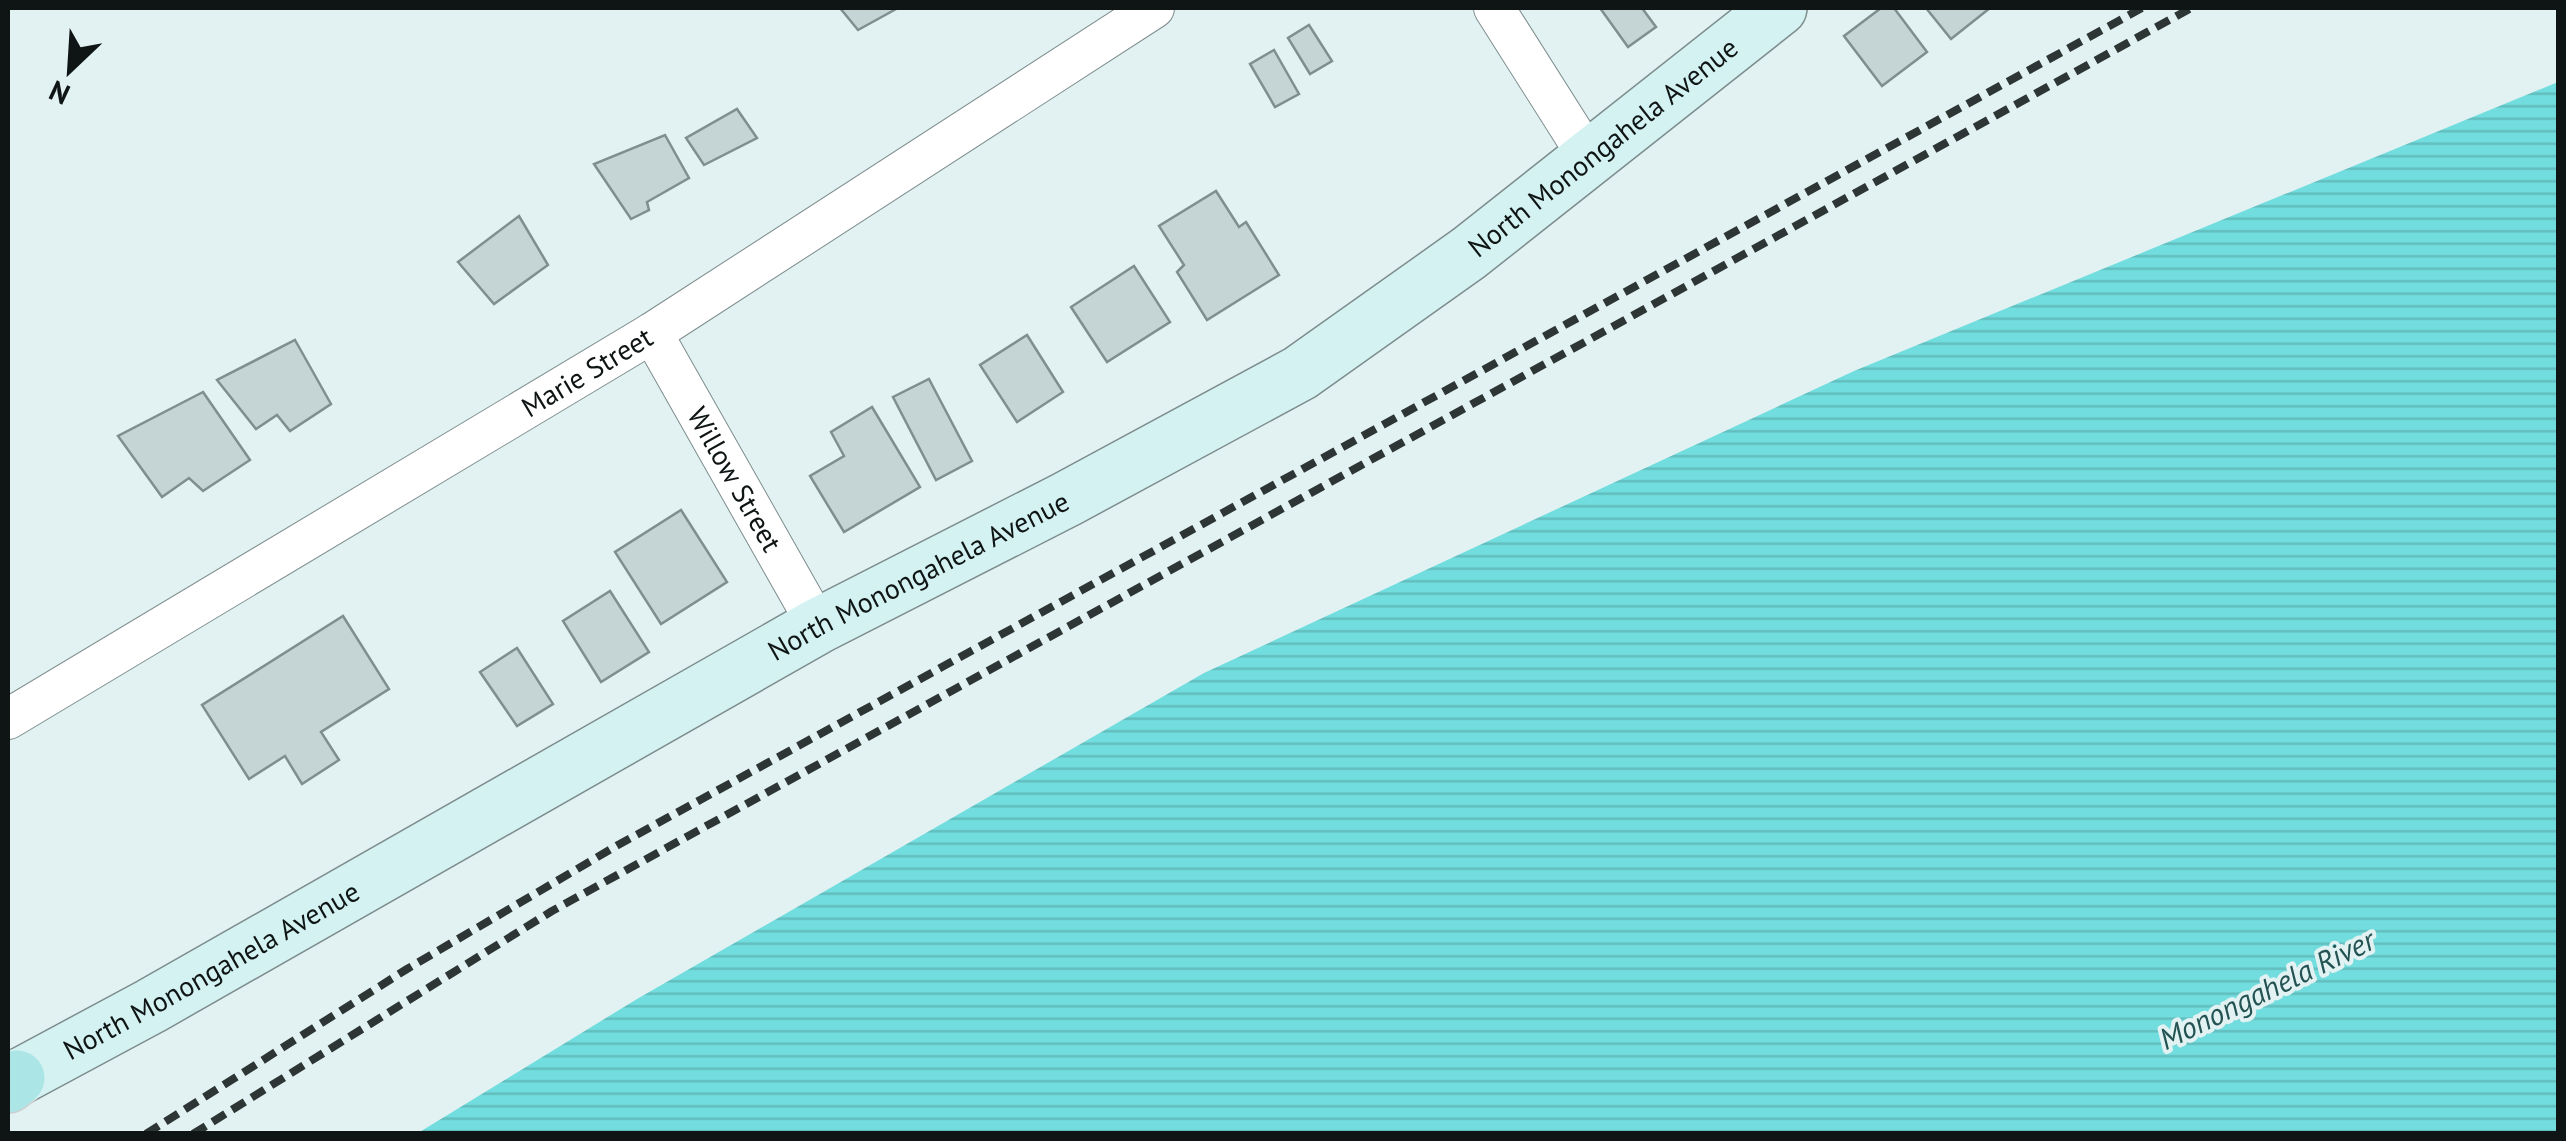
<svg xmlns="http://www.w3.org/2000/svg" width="2566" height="1141" font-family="'PT Sans',sans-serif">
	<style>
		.water { fill: url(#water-rules) }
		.building { fill: #c5d5d5; stroke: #7f8e8e; stroke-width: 2.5 }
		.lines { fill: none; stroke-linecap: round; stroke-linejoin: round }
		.minor-casing { stroke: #7d8c8c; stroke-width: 42 }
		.secondary-casing { stroke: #7d8c8c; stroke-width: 58 }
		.primary-casing { stroke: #cfd0d0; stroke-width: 58 }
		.minor { stroke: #fff; stroke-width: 40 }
		.secondary { stroke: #d5f2f2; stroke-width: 55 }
		.primary { stroke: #abe5e5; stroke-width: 55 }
		.rail { stroke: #2d3535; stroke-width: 8; stroke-dasharray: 15 8; stroke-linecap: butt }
		.labels { text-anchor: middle; stroke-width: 8; stroke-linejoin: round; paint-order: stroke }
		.street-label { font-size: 28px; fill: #0f1515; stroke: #e2f2f2 }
		.water-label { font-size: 30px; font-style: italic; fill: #245354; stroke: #e2f2f2 }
	</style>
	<defs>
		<pattern id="water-rules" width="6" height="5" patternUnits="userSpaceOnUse" patternTransform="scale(2.5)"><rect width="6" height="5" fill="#72ddde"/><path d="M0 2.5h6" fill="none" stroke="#62bdbe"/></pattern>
	</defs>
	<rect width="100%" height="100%" fill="#e2f2f2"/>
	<path class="water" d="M2558 82V1133H418L637 999 1204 673 1854 371Z"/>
	<path class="building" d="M840 8H898L858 30Z
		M1600 8H1642L1656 27 1628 47Z
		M1881 8H1894L1927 52 1882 86 1844 36Z
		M1926 8H1990L1951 39Z
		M1309 25 1332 61 1310 74 1288 38Z
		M1274 50 1299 94 1275 107 1250 64Z
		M737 109 757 138 704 165 686 138Z
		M665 135 689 178 647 202 649 210 631 219 594 164Z
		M1216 191 1239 227 1246 222 1279 275 1207 320 1177 272 1184 265 1159 226Z
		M519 216 548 265 494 304 458 262Z
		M1134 266 1170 322 1107 362 1071 307Z
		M1027 335 1063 392 1017 422 980 365Z
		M295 340 331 404 290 431 277 415 256 429 217 380Z
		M929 379 972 461 936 480 893 397Z
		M203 392 250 460 203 491 189 478 162 497 118 436Z
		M872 407 920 487 844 532 810 476 844 456 831 432Z
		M681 510 727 582 661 624 615 552Z
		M610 591 649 652 601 682 563 621Z
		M343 616 389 689 321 732 339 760 302 784 285 756 249 779 202 705Z
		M517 648 553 704 517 726 480 672Z"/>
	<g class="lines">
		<g class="minor-casing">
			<g id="minor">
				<path d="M1494 8 1589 158"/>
				<path id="s1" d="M652 333 818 626"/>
				<path id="s2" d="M8 719 652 333 1154 8"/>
			</g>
		</g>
		<g class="secondary-casing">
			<g id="secondary">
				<path id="s3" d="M17 1078 151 1006 818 626 1067 499 1300 373 1469 253 1779 8"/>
			</g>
		</g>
		<g class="primary-casing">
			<path id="primary" d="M8 1085 17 1078"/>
		</g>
		<use href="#minor" class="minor"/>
		<use href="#secondary" class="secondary"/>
		<use href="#primary" class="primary"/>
		<path class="rail" d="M146 1134 407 969 618 845 2142 8
			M193 1134 552 911 2191 8"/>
	</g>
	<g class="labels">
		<g class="street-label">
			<text dy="10" stroke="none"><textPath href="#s3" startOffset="1842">North Monongahela Avenue</textPath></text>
			<text dy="10" stroke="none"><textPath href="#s2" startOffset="675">Marie Street</textPath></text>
			<text dy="10" stroke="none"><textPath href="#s1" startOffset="168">Willow Street</textPath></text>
			<text dy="10" stroke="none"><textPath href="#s3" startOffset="1032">North Monongahela Avenue</textPath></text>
			<text dy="10" stroke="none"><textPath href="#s3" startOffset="222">North Monongahela Avenue</textPath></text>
		</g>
		<g class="water-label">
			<text transform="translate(2267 990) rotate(-26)" y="10">Monongahela River</text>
		</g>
	</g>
	<rect width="2566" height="1141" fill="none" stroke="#0f1515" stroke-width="20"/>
	<g transform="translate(70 70) rotate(205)" stroke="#e2f2f2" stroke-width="8" paint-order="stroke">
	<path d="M0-8L18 38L0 25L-18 38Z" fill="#0f1515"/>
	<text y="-15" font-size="28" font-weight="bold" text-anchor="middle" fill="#0f1515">N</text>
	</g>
</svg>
